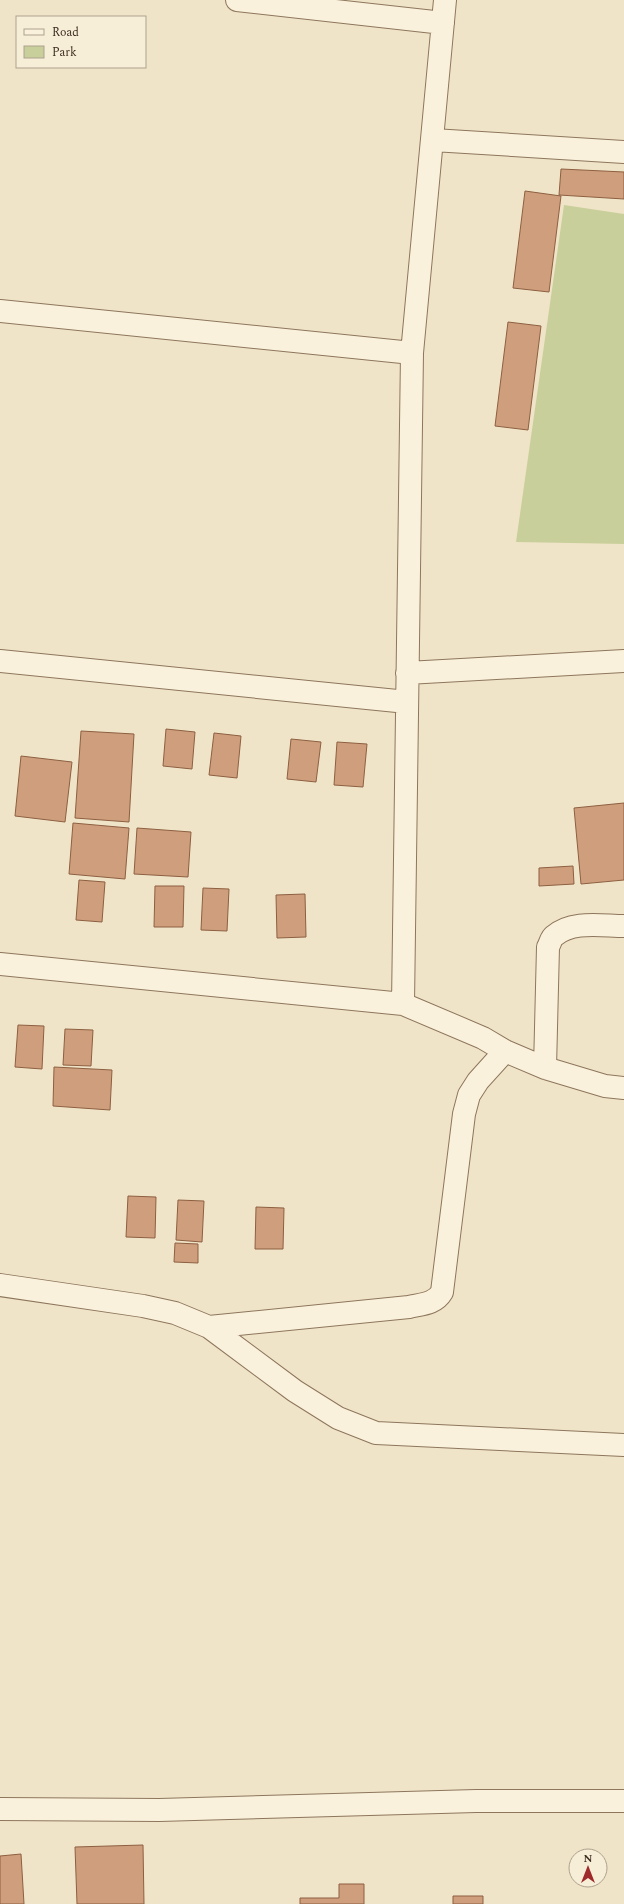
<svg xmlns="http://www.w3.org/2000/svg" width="624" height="1904" font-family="Spectral,serif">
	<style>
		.green { fill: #c9cf9b }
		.building { fill: #cf9f7d; stroke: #8d5f41 }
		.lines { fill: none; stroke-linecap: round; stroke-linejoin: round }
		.minor-casing { stroke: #8d765c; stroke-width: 24 }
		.minor { stroke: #faf1dc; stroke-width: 22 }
	</style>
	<rect width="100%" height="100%" fill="#f0e4c8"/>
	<path class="green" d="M564 205 624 214V544L516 542Z"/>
	<path class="building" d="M561 169 624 172V199L559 195Z
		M525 191 561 196 549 292 513 288Z
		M508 322 541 326 528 430 495 426Z
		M166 729 195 732 192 769 163 766Z
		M81 731 134 734 129 822 75 818Z
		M214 733 241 736 237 778 209 775Z
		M291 739 321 742 316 782 287 779Z
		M337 742 367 744 363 787 334 785Z
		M21 756 72 762 65 822 15 816Z
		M624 803V880L581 884 574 808Z
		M73 823 129 828 125 879 69 874Z
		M137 828 191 832 188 877 134 874Z
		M573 866 574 884 539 886V868Z
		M79 880 105 882 102 922 76 920Z
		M155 886H184L183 927H154Z
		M203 888 229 889 227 931 201 930Z
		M305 894 306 937 277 938 276 895Z
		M18 1025 44 1026 42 1069 15 1067Z
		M65 1029 93 1030 91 1066 63 1065Z
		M54 1067 112 1070 110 1110 53 1106Z
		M128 1196 156 1197 155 1238 126 1237Z
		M178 1200 204 1201 202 1242 176 1240Z
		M256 1207 284 1208 283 1249H255Z
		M175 1243 198 1244V1263L174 1262Z
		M143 1845 144 1904H77L75 1847Z
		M21 1854 24 1904H0V1856Z
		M339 1884H364V1904H300V1898H339Z
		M453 1896H483V1904H453Z"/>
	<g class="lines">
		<g class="minor-casing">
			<path id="minor" d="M237 0 443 23
				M433 140 624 152
				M0 311 412 353
				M0 661 407 702
				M407 673 624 661
				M0 964 403 1004 483 1038 505 1051 545 1068 605 1086 624 1088
				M403 1004 412 353 445 0
				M545 1068 548 947C550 944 551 938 554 936 572 920 602 926 624 926
				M0 1285 143 1306 175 1313 209 1327 295 1391 338 1418 376 1433 624 1445
				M209 1327 409 1307C422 1304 435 1304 442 1292L464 1114 469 1095 478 1081 505 1051
				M0 1809 159 1810 476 1801H624"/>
		</g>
		<use href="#minor" class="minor"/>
	</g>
	<rect x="16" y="16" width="130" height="52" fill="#f7eed8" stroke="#ada18e"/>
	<rect x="24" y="29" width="20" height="6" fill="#faf1dc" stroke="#ada18e"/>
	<text x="52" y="36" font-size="12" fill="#3d2e20">Road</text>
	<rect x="24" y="46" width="20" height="12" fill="#c9cf9b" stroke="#ada18e"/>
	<text x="52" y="56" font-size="12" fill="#3d2e20">Park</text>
	<g transform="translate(588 1868)"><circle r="19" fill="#f7eed8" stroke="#ada18e"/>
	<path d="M0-3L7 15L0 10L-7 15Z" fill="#9e2a2b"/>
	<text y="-6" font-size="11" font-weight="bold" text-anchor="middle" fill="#3d2e20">N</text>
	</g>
</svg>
